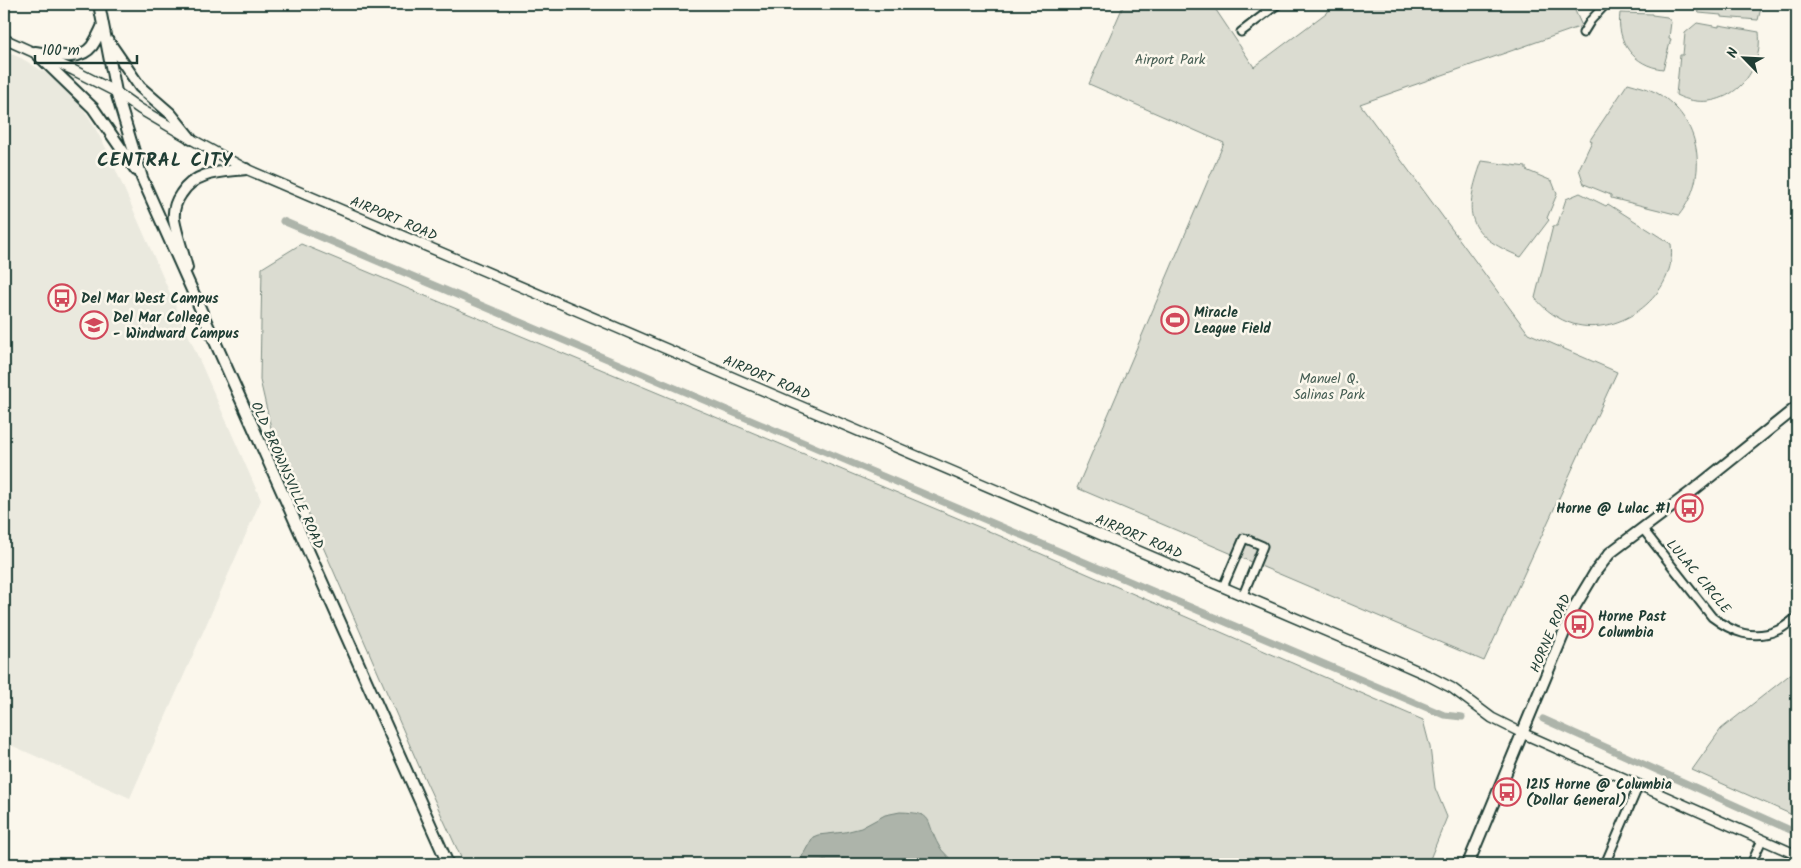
<svg xmlns="http://www.w3.org/2000/svg" width="1801" height="868" font-family="Kalam,sans-serif">
	<style>
		.built { fill: #eae9de }
		.green { fill: #dbdcd1; stroke: #7d8c82 }
		.water { fill: #adb4aa; stroke: #74847b }
		.lines { fill: none; stroke-linecap: round; stroke-linejoin: round }
		.canal { stroke: #adb4aa; stroke-width: 7 }
		.minor-casing { stroke: #1f3d34; stroke-width: 11 }
		.tertiary-casing { stroke: #1f3d34; stroke-width: 12 }
		.secondary-casing { stroke: #1f3d34; stroke-width: 14 }
		.minor { stroke: #fbf7ec; stroke-width: 7 }
		.tertiary { stroke: #fbf7ec; stroke-width: 9 }
		.secondary { stroke: #fbf7ec; stroke-width: 10 }
		.labels { text-anchor: middle; stroke-width: 5; stroke-linejoin: round; paint-order: stroke }
		.park-label { font-size: 14px; fill: #455d53; stroke: #fbf7ec }
		.street-label { font-size: 14px; fill: #1f3d34; stroke: #fbf7ec }
		.poi-label { font-size: 14px; font-weight: bold; fill: #1f3d34; stroke: #fbf7ec; text-anchor: start }
		.district-label { font-size: 19px; font-weight: bold; letter-spacing: 1px; fill: #1f3d34; stroke: #fbf7ec }
	</style>
	<rect width="100%" height="100%" fill="#fbf7ec"/>
	<filter id="ink" filterUnits="userSpaceOnUse"><feTurbulence type="fractalNoise" baseFrequency=".02" numOctaves="2"/><feDisplacementMap in="SourceGraphic" scale="10" xChannelSelector="R" yChannelSelector="G"/><feConvolveMatrix kernelMatrix="1 2 1 2 8 2 1 2 1" color-interpolation-filters="sRGB"/></filter>
	<g filter="url(#ink)">
		<path class="built" d="M4 51 21 58 46 73 71 94 89 117 107 150 261 500 130 798 4 742Z"/>
		<path class="green" d="M1124 4H1212L1254 67 1338 4H1572L1582 26 1360 104 1528 333 1617 372 1484 661 1077 488 1224 143 1089 84Z
			M1692 4H1762L1758 20 1721 17V15L1699 13Z
			M1620 13 1652 14V15L1667 17 1671 22 1669 38 1671 39 1663 69C1634 66 1616 42 1620 13Z
			M1697 23 1719 27V25L1759 32C1764 79 1721 117 1676 95L1680 55H1683L1685 33Z
			M1628 83C1638 86 1648 88 1657 93 1701 118 1710 176 1679 215L1611 198V195L1584 184 1579 169 1592 141 1590 140Z
			M1482 161 1526 167V170L1552 181 1557 194 1547 218 1549 220 1521 257C1465 234 1463 214 1482 161Z
			M1580 193 1606 206 1608 204 1671 244C1678 294 1620 338 1573 324 1559 320 1545 310 1535 298L1553 226H1557L1566 199Z
			M301 244 991 532 1423 720 1430 747 1435 788 1447 817 1428 864H464L422 773 271 428 260 380 262 268Z
			M1797 669V817L1692 770 1721 729Z"/>
		<path class="water" d="M900 812C937 813 924 820 939 846 943 853 950 857 954 864H849L844 859H827L818 864H801L800 860 813 837 818 835 845 832 861 828 885 815Z"/>
		<g class="lines">
			<path class="canal" d="M283 221 1444 715 1462 717
				M1543 719 1797 833"/>
			<g class="minor-casing">
				<path id="minor" d="M1261 4 1267 12
					M1241 32 1278 4
					M1583 33 1591 20 1606 4
					M1642 528 1712 617C1732 632 1753 641 1778 630 1785 627 1791 621 1797 617
					M1223 587 1244 538 1263 546 1243 595
					M1605 864 1639 785
					M1751 864 1762 840"/>
			</g>
			<g class="tertiary-casing">
				<path id="tertiary" d="M4 39 73 70 116 92 140 109 191 139 246 169 1384 656 1427 675 1452 688 1492 718 1522 733 1797 855"/>
			</g>
			<g class="secondary-casing">
				<path id="secondary" d="M99 4 116 92 142 178 448 864
					M109 42 140 87 171 114 191 139
					M35 52 93 108 136 170
					M35 52C53 54 79 63 92 46 96 40 100 32 103 25
					M187 268C183 252 177 236 174 220 173 211 176 201 181 194 195 171 222 172 246 169
					M1468 864 1575 606 1596 571 1610 553 1691 492 1797 407"/>
			</g>
			<use href="#minor" class="minor"/>
			<use href="#tertiary" class="tertiary"/>
			<use href="#secondary" class="secondary"/>
		</g>
	</g>
	<defs>
		<g id="bus-ring" transform="scale(1.4375)"><circle r="9.5" fill="#fbf7ec" stroke="#d1495b" stroke-width="1.5"/><path d="M-5-6H5V4H4V6H2V4H-2V6H-4V4H-5ZM-3.5-4V0h7V-4ZM-3.5 1.2v1.5H-2V1.2ZM2 1.2v1.5H3.5V1.2Z" fill="#d1495b"/></g>
		<g id="stadium-ring" transform="scale(1.4375)"><circle r="9.5" fill="#fbf7ec" stroke="#d1495b" stroke-width="1.5"/><path d="M0-5a6.5 5 0 1 0 0 10a6.5 5 0 1 0 0-10ZM-3.5-1.8h7v3.6h-7Z" fill="#d1495b"/></g>
		<g id="university-ring" transform="scale(1.4375)"><circle r="9.5" fill="#fbf7ec" stroke="#d1495b" stroke-width="1.5"/><path d="M0-5L7-2L0 1L-7-2ZM-4 1L0 2.5L4 1V4Q0 6-4 4Z" fill="#d1495b"/></g>
	</defs>
	<g fill-rule="evenodd">
		<use href="#bus-ring" x="62" y="298"/>
		<use href="#stadium-ring" x="1175" y="320"/>
		<use href="#university-ring" x="94" y="325"/>
		<use href="#bus-ring" x="1689" y="508"/>
		<use href="#bus-ring" x="1579" y="624"/>
		<use href="#bus-ring" x="1507" y="792"/>
	</g>
	<g class="labels">
		<g class="park-label">
			<text x="1170" y="64">Airport Park</text>
			<text x="1329" y="383">Manuel Q.<tspan x="1329" dy="16">Salinas Park</tspan></text>
		</g>
		<g class="street-label">
			<text transform="translate(394 218) rotate(23)" y="5">AIRPORT ROAD</text>
			<text transform="translate(767 377) rotate(23)" y="5">AIRPORT ROAD</text>
			<text transform="translate(288 475) rotate(66)" y="5">OLD BROWNSVILLE ROAD</text>
			<text transform="translate(1139 536) rotate(23)" y="5">AIRPORT ROAD</text>
			<text transform="translate(1699 576) rotate(50)" y="5">LULAC CIRCLE</text>
			<text transform="translate(1550 633) rotate(-67)" y="5">HORNE ROAD</text>
		</g>
		<g class="poi-label">
			<text x="81" y="303">Del Mar West Campus</text>
			<text x="1194" y="317">Miracle<tspan x="1194" dy="16">League Field</tspan></text>
			<text x="113" y="322">Del Mar College<tspan x="113" dy="16">- Windward Campus</tspan></text>
			<text x="1670" y="513" text-anchor="end">Horne @ Lulac #1</text>
			<text x="1598" y="621">Horne Past<tspan x="1598" dy="16">Columbia</tspan></text>
			<text x="1526" y="789">1215 Horne @ Columbia<tspan x="1526" dy="16">(Dollar General)</tspan></text>
		</g>
		<g class="district-label">
			<text x="165" y="166">CENTRAL CITY</text>
		</g>
	</g>
	<rect width="1801" height="868" fill="none" stroke="#fbf7ec" stroke-width="20"/>
	<rect x="10" y="10" width="1781" height="848" fill="none" stroke="#1f3d34" stroke-width="2" filter="url(#ink)"/>
	<g transform="translate(1744 58) rotate(294)" stroke="#fbf7ec" stroke-width="4" paint-order="stroke">
	<path d="M0-4L9 19L0 12L-9 19Z" fill="#1f3d34"/>
	<text y="-8" font-size="14" font-weight="bold" text-anchor="middle" fill="#1f3d34">N</text>
	</g>
	<path d="M35 55v8h102v-8" fill="none" stroke="#1f3d34" stroke-width="2.5"/>
	<text x="42" y="55" font-size="15" fill="#1f3d34" stroke="#fbf7ec" stroke-width="4" paint-order="stroke">100 m</text>
</svg>
